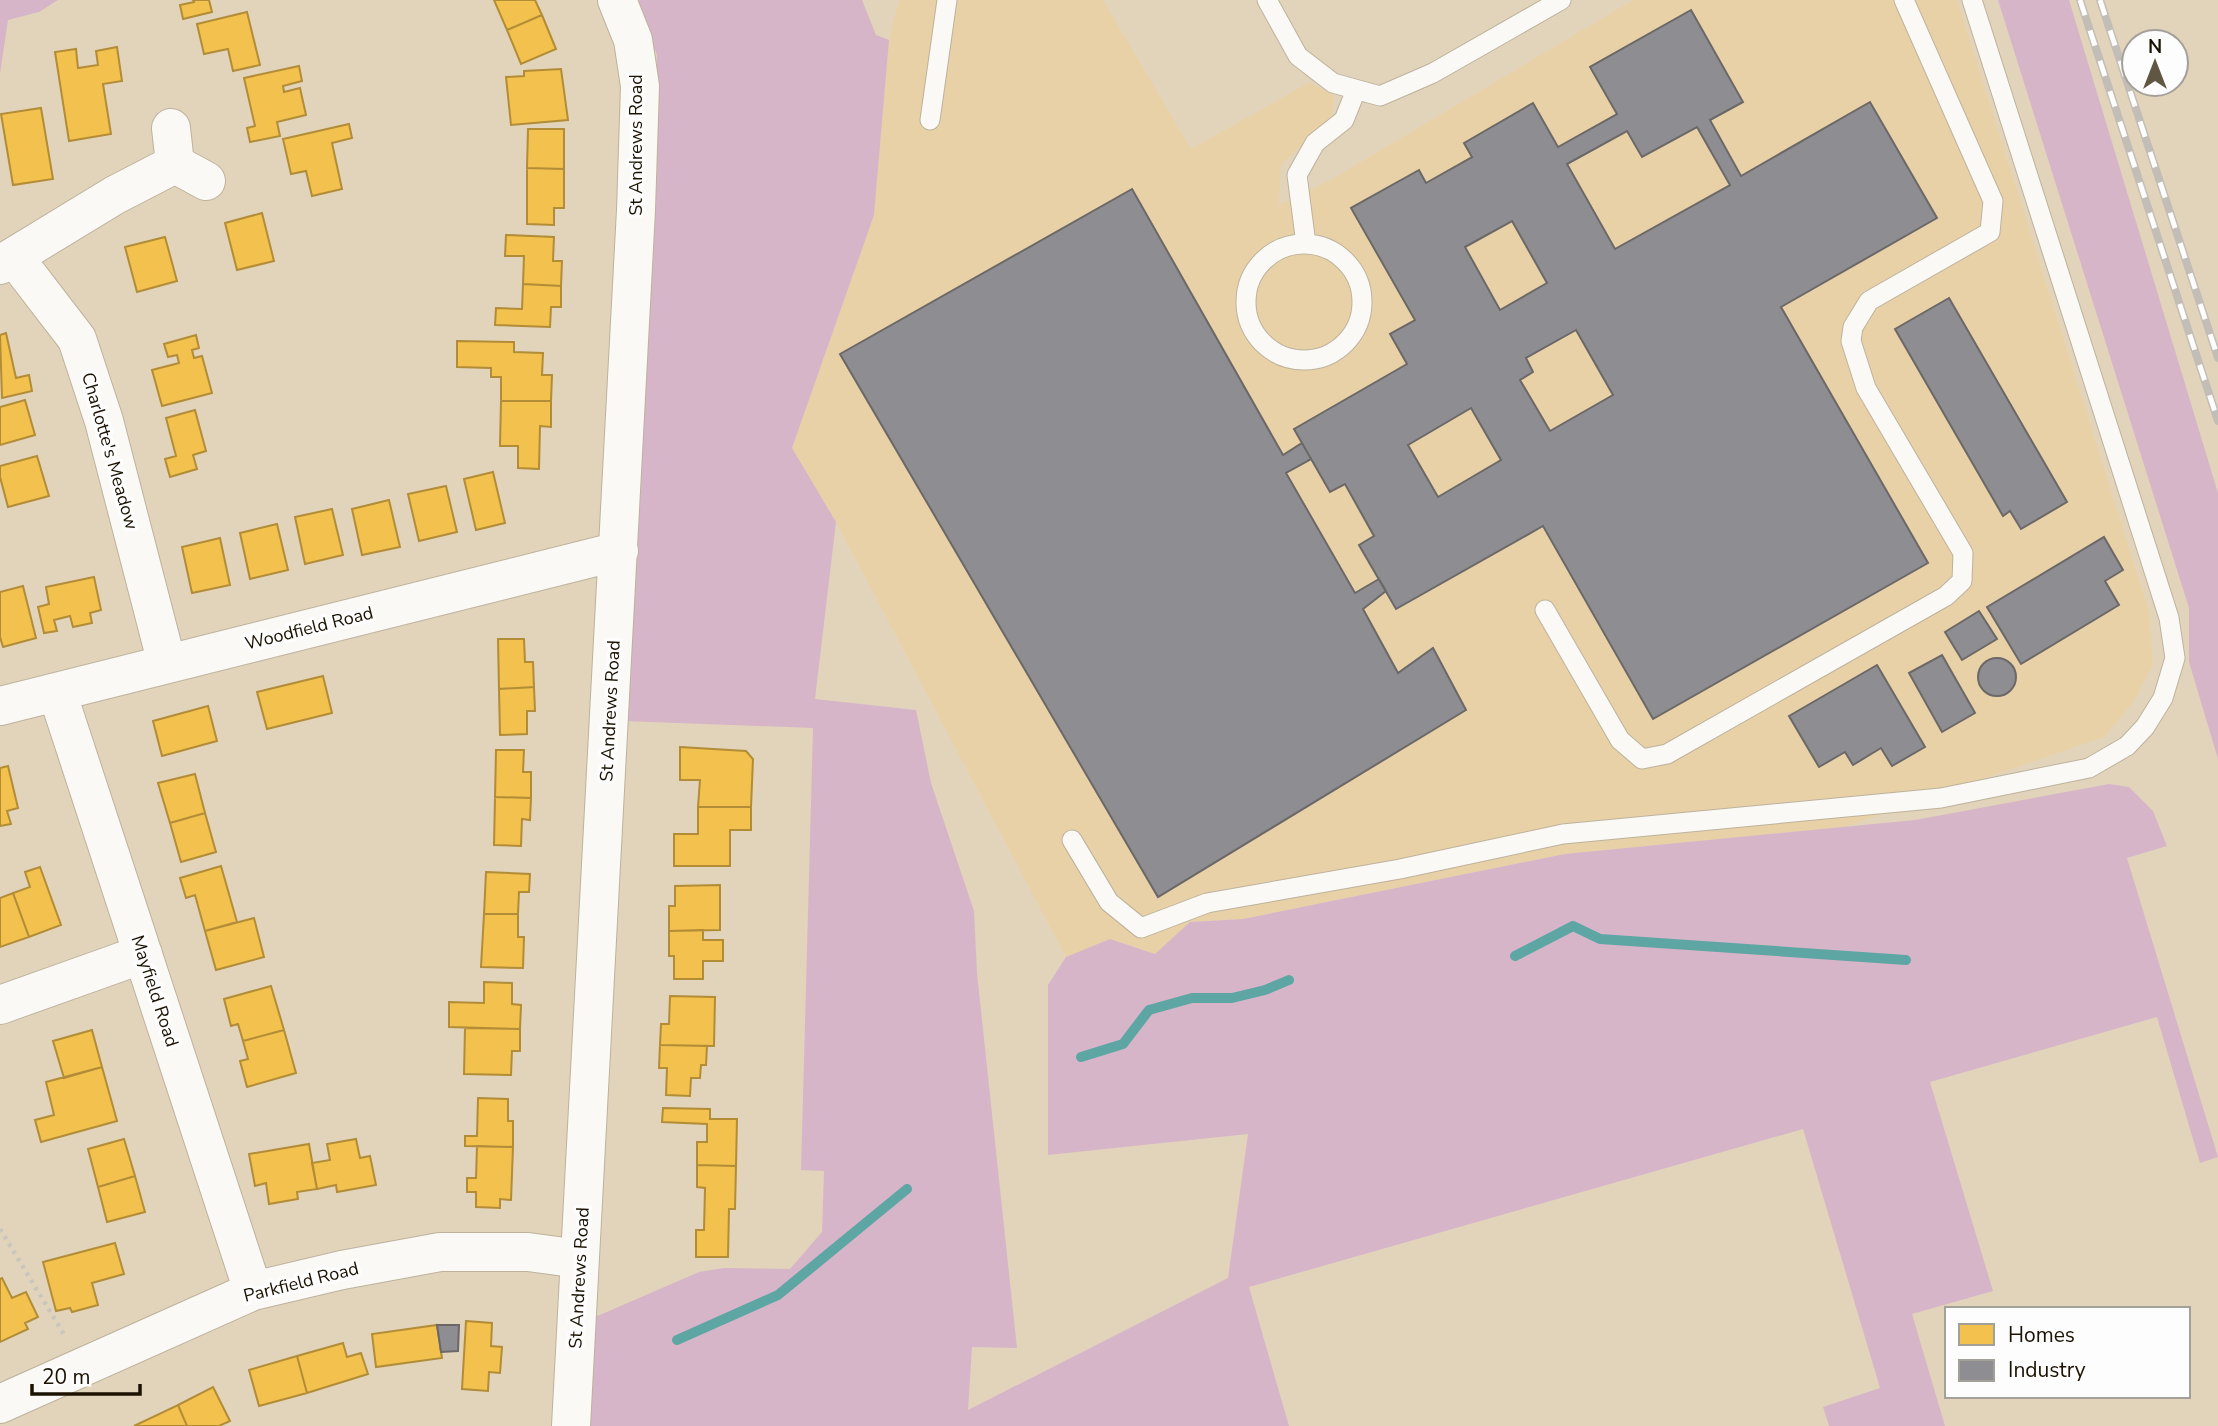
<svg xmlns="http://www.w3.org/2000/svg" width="2218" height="1426" font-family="'Nunito Sans',sans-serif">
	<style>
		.built { fill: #e9d1a7 }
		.green { fill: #d7b5c9 }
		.homes { fill: #f2c14e; stroke: #b28c37; stroke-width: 2 }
		.industry { fill: #8d8d92; stroke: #6b6867; stroke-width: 2; fill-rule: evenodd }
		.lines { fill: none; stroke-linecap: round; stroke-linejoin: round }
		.stream { stroke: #5ea6a4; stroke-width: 10 }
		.service-casing { stroke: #bdb29d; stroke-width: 21 }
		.minor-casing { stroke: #bdb29d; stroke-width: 40 }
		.path { stroke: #cac6be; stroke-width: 4.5; stroke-dasharray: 3.5 5; stroke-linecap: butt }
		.service { stroke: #fbf9f5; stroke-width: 19 }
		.minor { stroke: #fbf9f5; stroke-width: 38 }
		.rail-casing { stroke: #c2beb7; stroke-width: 8 }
		.rail { stroke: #fdfdfd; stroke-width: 5; stroke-dasharray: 16; stroke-linecap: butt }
		.labels { text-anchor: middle; stroke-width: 7; stroke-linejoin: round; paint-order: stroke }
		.street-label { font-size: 18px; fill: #1b1202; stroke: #fdfdfd }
	</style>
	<rect width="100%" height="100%" fill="#e2d4ba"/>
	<path class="built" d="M899 0H1103L1191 149 1310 82 1334 96 1332 115 1281 165 1279 205 1332 179 1633 0H1957L2149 611 2153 665 2134 701 2104 737 1844 827 1565 854 1243 919 1190 922 1155 954 1110 939 1066 957 836 522 792 448 874 215 889 40Z"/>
	<path class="green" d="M0 0H58L39 12 8 20 0 74Z
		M640 0H862L876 35 889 40 874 215 792 448 836 522 815 699 916 710 931 783 974 911 977 973 1017 1348 972 1347 968 1410 1228 1278 1248 1134 1048 1155V985L1066 957 1110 939 1155 954 1190 922 1243 919 1565 854 1915 820 2109 784 2129 787 2153 811 2167 846 2127 858 2218 1157 2200 1163 2157 1017 1930 1082 1993 1291 1912 1314 1945 1426H1829L1823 1407 1880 1388 1803 1129 1249 1287 1289 1426H587L595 1317 699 1272 724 1268 790 1269 822 1232 824 1171 801 1170 813 728 624 721 630 644 657 55 635 3Z
		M1998 0H2069L2218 493V759L2189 662V608Z"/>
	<path class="homes" d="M193 0H209L212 12 183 19 180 5 194 2Z
		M494 0H535L542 15 507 30Z
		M247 12 260 65 233 71 228 49 204 54 197 24Z
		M542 15 556 49 521 64 507 30Z
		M117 47 122 81 103 84 111 134 69 141 55 52 76 49 78 68 98 65 96 51Z
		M299 66 302 81 283 86 284 92 300 88 306 115 277 122 280 136 250 142 247 128 255 126 244 78Z
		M561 69 568 120 511 125 506 77 524 76V71Z
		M41 108 53 179 13 185 1 114Z
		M349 124 352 138 332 143 342 189 312 196 306 171 291 174 283 139Z
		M528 129H564V169L527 168Z
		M527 168 564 169V208H554V225L527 224Z
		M262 213 274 261 237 270 225 223Z
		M506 235 554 237 553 261H562L561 286 523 284 524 256H505Z
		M165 237 177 281 137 292 125 247Z
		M523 284 561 286V307H551L550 327 495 325 496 308 522 309Z
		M6 333 16 378 29 375 32 391 2 398 0 335Z
		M196 335 199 348 192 350 194 358 202 356 212 393 162 406 152 370 179 363 177 355 168 357 164 344Z
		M457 341 514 342V352L543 353 542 375H552L551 401H501V377H491V368L457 367Z
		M25 400 35 435 0 445V407Z
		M501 401H551V427L540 426 539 469 518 468V446H500Z
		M195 410 206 451 193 455 197 469 170 477 165 459 176 456 166 418Z
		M37 456 49 496 8 507 0 477V466Z
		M493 472 505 523 476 530 464 479Z
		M446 486 457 532 419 541 408 494Z
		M389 500 400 547 362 555 352 509Z
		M332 509 343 555 305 564 295 517Z
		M277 524 288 570 250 579 240 533Z
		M220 538 230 585 192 593 182 547Z
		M94 577 101 610 90 613 92 623 73 627 70 616 54 620 57 631 44 633 38 607 49 604 46 587Z
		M23 586 36 638 3 647 0 637V592Z
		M498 639H524L525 662H533L534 687 499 689Z
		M323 676 332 713 267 729 257 692Z
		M534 687 535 711H527V734L500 735 499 689Z
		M208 706 217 741 162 756 153 721Z
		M680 747 746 751 753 759 751 807H698L700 780H680Z
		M496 750H524L523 772H531V798L495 797Z
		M8 766 18 808 7 811 11 824 0 826V768Z
		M195 774 205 813 170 823 158 783Z
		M495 797 531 798 530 820 522 819 521 846 494 845Z
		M698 807H751V830H730V866H674V834H698Z
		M205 813 216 852 181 862 170 823Z
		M221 866 237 922 205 931 195 895 186 898 180 878Z
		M40 867 61 925 29 937 13 893 30 887 25 872Z
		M486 872 530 874 529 892H519L518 914H484Z
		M720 885V930L669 931V906H675V886Z
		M13 893 29 937 0 947V898Z
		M484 914H518V937H524L523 968 481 967Z
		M254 918 264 957 216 970 205 931Z
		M703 930V940H723V961H703V979H674V956H669V931Z
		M484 982 512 983V1004L521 1005 520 1029 449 1027V1002L484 1003Z
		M271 986 284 1030 243 1041 238 1024 231 1026 224 999Z
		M670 996 715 997 714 1046 660 1045 661 1024H669Z
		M465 1028 520 1029V1051H512L511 1075 464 1074Z
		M92 1030 102 1067 64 1078 53 1041Z
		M284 1030 296 1073 247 1087 240 1061 248 1059 243 1041Z
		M660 1045 707 1046 706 1065H701L700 1078H691L690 1096 666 1095 667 1068H659Z
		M102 1067 117 1121 41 1142 35 1120 54 1115 46 1082Z
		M478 1098 508 1099V1121H513V1147L465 1146V1136H477Z
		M663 1108 710 1109V1119H737L736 1166 697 1165V1142H707V1124L662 1122Z
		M124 1139 135 1176 98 1187 88 1149Z
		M356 1139 360 1158 370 1156 376 1185 337 1192 336 1185 317 1189 312 1163 330 1160 327 1144Z
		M309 1144 317 1189 297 1192 298 1199 269 1204 266 1183 255 1186 249 1154Z
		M477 1146 513 1147 511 1200 500 1199V1208L476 1207V1192H467V1178H476Z
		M697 1165 736 1166 735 1209H729L728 1257H696V1230H704L705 1188 697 1187Z
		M135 1176 145 1212 107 1222 98 1187Z
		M115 1243 124 1274 92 1283 98 1305 72 1312 70 1308 56 1311 43 1262Z
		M2 1278 12 1298 26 1292 38 1317 25 1323 28 1329 0 1342V1279Z
		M466 1321 492 1323 491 1346 502 1347 500 1373 489 1372 488 1391 462 1389Z
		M437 1325 442 1358 376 1367 372 1334Z
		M343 1343 347 1357 361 1353 368 1374 307 1393 297 1356Z
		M297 1356 307 1393 259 1406 249 1370Z
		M213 1387 230 1421 219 1426H187L178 1405Z
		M178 1405 187 1426H134Z"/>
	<path class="industry" d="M1691 10 1743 102 1710 120 1741 176 1870 102 1937 218 1781 307 1928 563 1653 719 1543 526 1396 609 1359 545 1374 536 1345 484 1330 492 1294 429 1407 364 1390 334 1415 320 1351 208 1419 170 1426 183 1472 157 1464 143 1533 103 1558 147 1617 114 1590 67ZM1697 127 1730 185 1615 249 1567 164 1627 131 1642 157ZM1512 221 1547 283 1500 310 1465 247ZM1576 330 1613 395 1550 431 1520 380 1533 372 1526 358ZM1471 408 1501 460 1438 497 1408 445Z
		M1132 189 1283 455 1302 443 1311 459 1286 473 1355 593 1379 579 1386 591 1363 609 1398 673 1433 648 1466 710 1158 897 840 354Z
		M1949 298 2067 502 2021 529 2010 511 2003 516 1895 329Z
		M2104 537 2123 570 2105 581 2119 605 2021 664 1987 607Z
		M1979 611 1997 639 1962 660 1945 632Z
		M1942 655 1975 713 1942 732 1909 673Z
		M1978 677a19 19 0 1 1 38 0a19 19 0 1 1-38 0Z
		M1877 665 1925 747 1892 766 1881 748 1853 765 1845 752 1819 767 1789 716Z
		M437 1325H459L458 1351 441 1352Z"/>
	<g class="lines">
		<path class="stream" d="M1515 956 1573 926 1600 939 1906 960
			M1081 1057 1123 1044 1149 1010 1192 998H1232L1265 990 1289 980
			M677 1340 778 1295 907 1189"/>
		<g class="service-casing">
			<path id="service" d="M1267 0 1298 56 1333 83 1380 96 1433 73 1561 0
				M930 120 947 0
				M1246 302a58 58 0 1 1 116 0a58 58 0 1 1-116 0Z
				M1306 244 1297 175 1315 143 1344 120 1356 90
				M1545 610 1620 740 1642 759 1667 754 1946 596 1962 581 1963 553 1866 388 1851 341 1853 327 1869 301 1990 232 1993 201 1904 0
				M1072 840 1109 902 1141 928 1207 903 1400 869 1563 834 1941 798 2089 768 2127 746 2145 727 2163 698 2175 658 2169 618 1972 0"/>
		</g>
		<g class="minor-casing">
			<path id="minor" d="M171 128 175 164 206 181
				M14 257 77 339 104 421 167 664
				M0 265 115 195 175 164
				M57 692 253 1291
				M0 706 619 551
				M0 1005 143 954
				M0 1404 253 1291 342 1270 440 1252H528L580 1259
				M571 1426 636 210 640 86 633 40 617 0"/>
		</g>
		<path class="path" d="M0 1229 65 1336"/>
		<use href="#service" class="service"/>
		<use href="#minor" class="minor"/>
		<g class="rail-casing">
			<path id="rail" d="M2080 0 2218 421
				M2100 0 2218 358"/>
		</g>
		<use href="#rail" class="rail"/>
	</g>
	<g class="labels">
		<g class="street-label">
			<text transform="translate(636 145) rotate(-90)" y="6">St Andrews Road</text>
			<text transform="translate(110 451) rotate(74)" y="6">Charlotte's Meadow</text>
			<text transform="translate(309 628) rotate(-14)" y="6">Woodfield Road</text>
			<text transform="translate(610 711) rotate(-87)" y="6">St Andrews Road</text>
			<text transform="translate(155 991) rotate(72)" y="6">Mayfield Road</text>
			<text transform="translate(579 1278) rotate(-87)" y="6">St Andrews Road</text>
			<text transform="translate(301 1282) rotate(-14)" y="6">Parkfield Road</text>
		</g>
	</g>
	<rect x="1945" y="1307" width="245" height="91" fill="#fdfdfd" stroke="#a39f99" stroke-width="2"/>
	<rect x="1959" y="1324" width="35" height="21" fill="#f2c14e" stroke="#a39f99" stroke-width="2"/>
	<text x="2008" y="1342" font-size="21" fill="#1b1202">Homes</text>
	<rect x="1959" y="1360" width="35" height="21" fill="#8d8d92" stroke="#a39f99" stroke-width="2"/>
	<text x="2008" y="1377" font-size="21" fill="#1b1202">Industry</text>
	<g transform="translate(2155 63)"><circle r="33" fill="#fdfdfd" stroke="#a39f99" stroke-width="2"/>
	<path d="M0-5L12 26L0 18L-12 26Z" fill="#615642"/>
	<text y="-10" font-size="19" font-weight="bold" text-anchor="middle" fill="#1b1202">N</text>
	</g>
	<path d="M32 1384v10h108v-10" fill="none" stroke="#1b1202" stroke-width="3.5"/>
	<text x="42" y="1384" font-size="21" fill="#1b1202" stroke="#fdfdfd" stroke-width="5" paint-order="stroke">20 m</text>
</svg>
